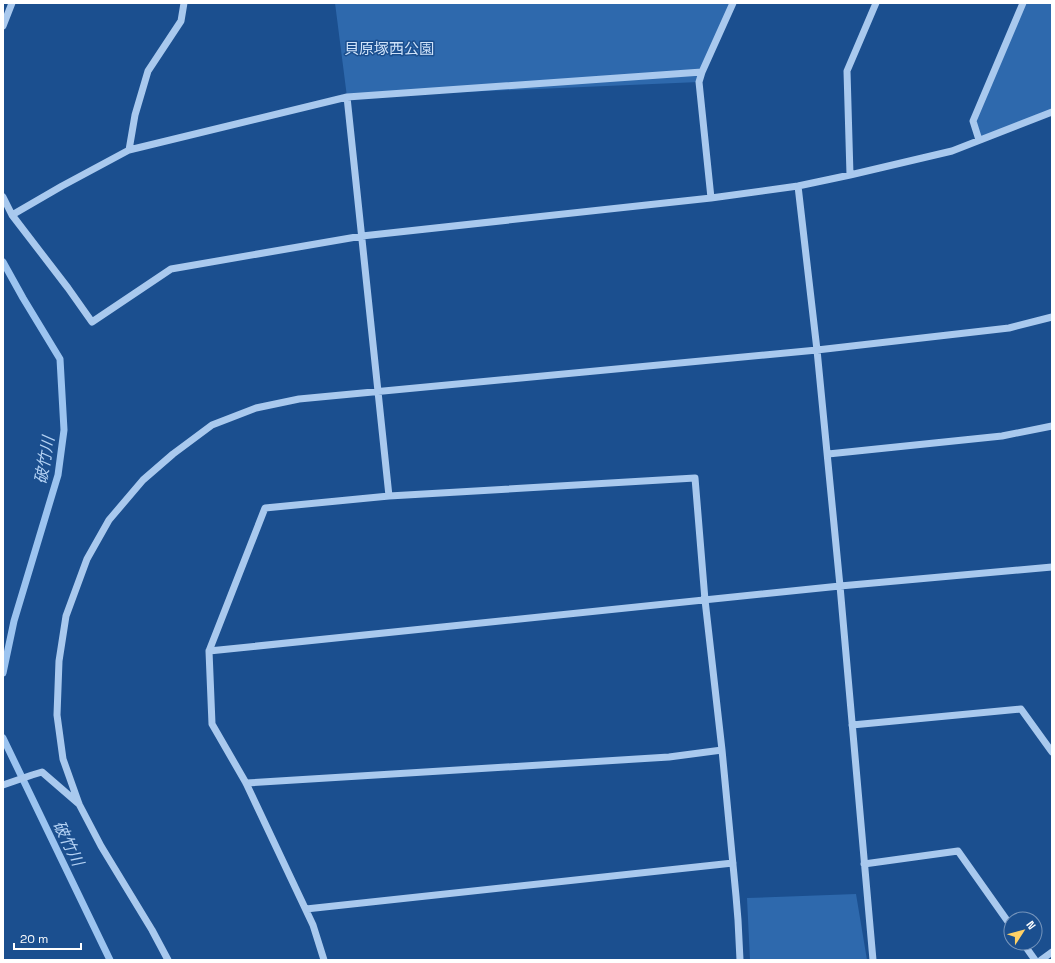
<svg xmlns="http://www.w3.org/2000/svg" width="1055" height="963" font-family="'Space Grotesk','Noto Sans JP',sans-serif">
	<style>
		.green { fill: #2e69ad }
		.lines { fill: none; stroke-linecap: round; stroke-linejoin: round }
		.stream { stroke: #9cc4f0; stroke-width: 7 }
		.minor { stroke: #a9c9ee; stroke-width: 7 }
		.labels { text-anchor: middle; stroke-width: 3; stroke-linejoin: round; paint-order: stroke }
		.park-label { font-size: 15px; fill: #cfe3fa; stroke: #1b4f8f }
		.water-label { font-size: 16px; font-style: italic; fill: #b5d3f5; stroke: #1b4f8f }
	</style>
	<rect width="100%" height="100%" fill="#1b4f8f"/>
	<path class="green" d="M335 3H734L699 82 347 97Z
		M1023 3H1052V112L979 140 973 121Z
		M856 894 867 960H750L747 898Z"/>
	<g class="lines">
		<path class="stream" d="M3 262 23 298 60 359 64 430 58 475 14 621 3 673
			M3 738 110 960"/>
		<path class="minor" d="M3 26 12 3
			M347 97 389 496
			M979 140 973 121 1023 3
			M129 150 135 115 148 71 181 21 184 3
			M850 175 847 71 876 3
			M798 186 817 350 840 586 873 960
			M3 197 12 215 68 288 92 322 171 269 362 236 711 198 798 186 850 175 952 151 1052 112
			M711 198 699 82 702 72 733 3
			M12 215 62 186 129 150 347 97 702 72
			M828 454 1002 436 1052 426
			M209 651 840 586 1052 567
			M852 725 1021 709 1052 752
			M246 783 669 757 722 750
			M3 785 32 775 42 772 79 804
			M864 864 958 851 1011 926
			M306 909 733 863
			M1023 943 1035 960
			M168 960 152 930 101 846 79 804 63 759 57 715 59 661 66 616 87 559 109 520 143 480 173 454 212 425 256 408 299 399 817 350 1009 328 1052 317
			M324 960 313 925 246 783 212 724 209 651 265 508 389 496 695 478 705 600 722 750 736 896 738 920 740 960
			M1041 960 1052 952"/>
	</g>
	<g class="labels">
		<g class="park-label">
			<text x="389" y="54">貝原塚西公園</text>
		</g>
		<g class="water-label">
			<text transform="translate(44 460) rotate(-80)" y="6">破竹川</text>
			<text transform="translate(69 843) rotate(64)" y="6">破竹川</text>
		</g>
	</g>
	<rect width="1055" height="963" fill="none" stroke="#ffffff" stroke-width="8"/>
	<g transform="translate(1023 931) rotate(54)"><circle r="19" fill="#1b4f8f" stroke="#7695bc"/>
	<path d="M0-3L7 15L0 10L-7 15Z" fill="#ffd166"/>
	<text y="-6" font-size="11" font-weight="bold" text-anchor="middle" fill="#ffffff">N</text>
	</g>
	<path d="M14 943v6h67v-6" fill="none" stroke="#ffffff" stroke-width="2"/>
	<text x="20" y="943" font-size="12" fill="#ffffff" stroke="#1b4f8f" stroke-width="3" paint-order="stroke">20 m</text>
</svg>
